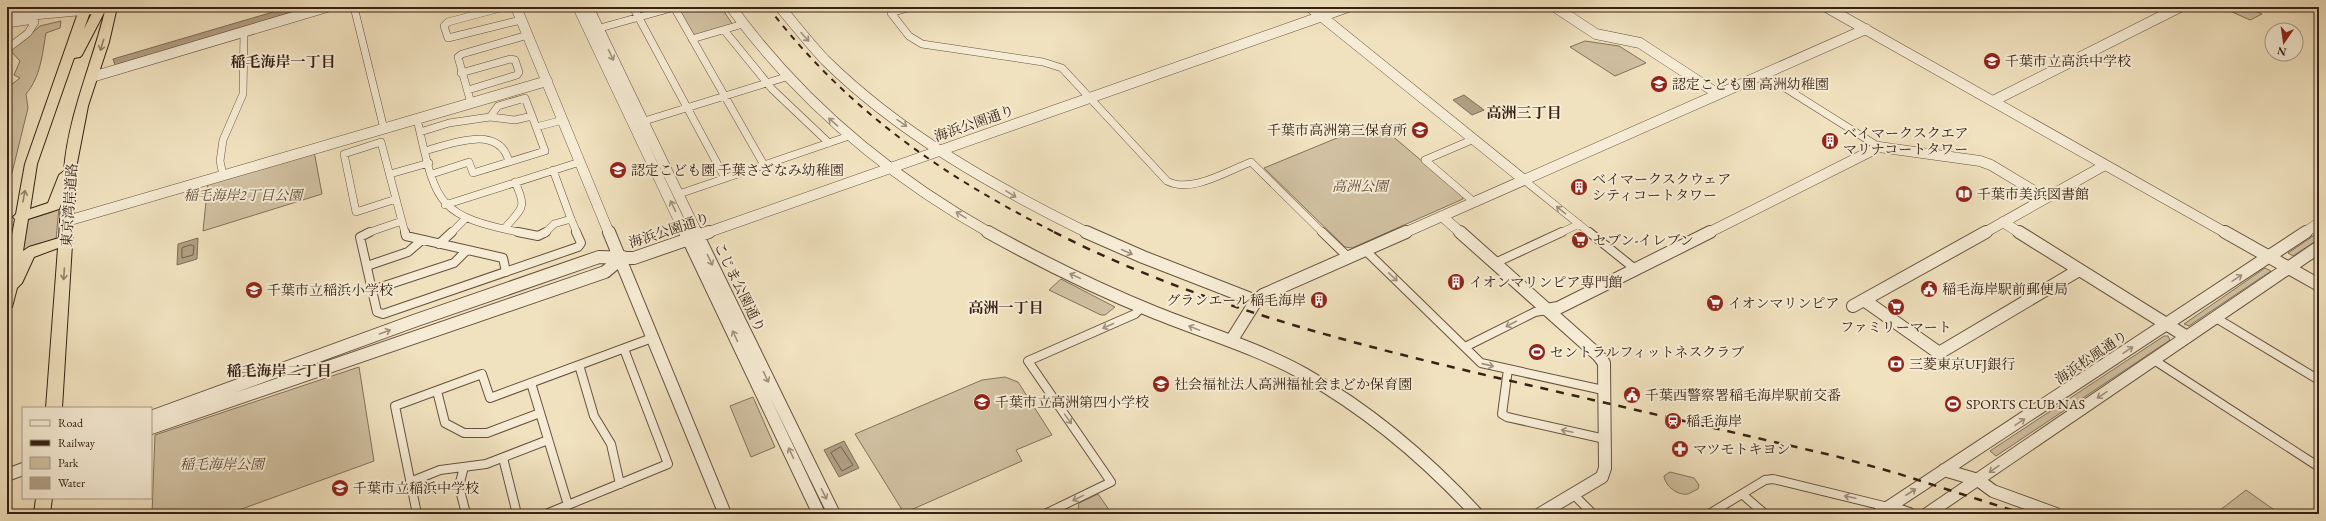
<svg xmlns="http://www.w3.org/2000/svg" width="2326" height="521" font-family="'EB Garamond','Noto Serif JP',serif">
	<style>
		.green { fill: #d1c1a2; stroke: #84715b }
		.water { fill: #b2a085; stroke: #816d58 }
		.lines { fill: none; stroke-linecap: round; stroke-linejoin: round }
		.shore { stroke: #74604c; stroke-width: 1 }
		.minor-far1-casing { stroke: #66513f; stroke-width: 8 }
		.minor-casing { stroke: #66513f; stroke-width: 10 }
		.tertiary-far1-casing { stroke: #66513f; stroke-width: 11 }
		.tertiary-casing { stroke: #66513f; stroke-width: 14 }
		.trunk-casing { stroke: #372114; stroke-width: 2 }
		.minor-far1 { stroke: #f6ecd5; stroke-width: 7 }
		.minor { stroke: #f6ecd5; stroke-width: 8 }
		.tertiary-far1 { stroke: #f6ecd5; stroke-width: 10 }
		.tertiary { stroke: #f6ecd5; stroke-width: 12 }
		.trunk { fill: #f1e2bf; fill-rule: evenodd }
		.rail-far1 { stroke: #372114; stroke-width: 2; stroke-dasharray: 6 6; stroke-linecap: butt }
		.rail { stroke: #372114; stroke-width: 2.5; stroke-dasharray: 8 8; stroke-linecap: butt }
		.oneway { stroke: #a0917e }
		.oneway2 { stroke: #94826a }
		.labels { text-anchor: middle; stroke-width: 4; stroke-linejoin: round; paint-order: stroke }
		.poi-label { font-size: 14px; fill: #372114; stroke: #f6ecd5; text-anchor: start }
		.street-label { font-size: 14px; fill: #372114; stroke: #f6ecd5 }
		.park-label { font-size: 14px; font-style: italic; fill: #5e4938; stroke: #f6ecd5 }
		.neighbourhood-label { font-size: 15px; font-weight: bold; fill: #372114; stroke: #f6ecd5 }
	</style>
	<rect width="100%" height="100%" fill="#f1e2bf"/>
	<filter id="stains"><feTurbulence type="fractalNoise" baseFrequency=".005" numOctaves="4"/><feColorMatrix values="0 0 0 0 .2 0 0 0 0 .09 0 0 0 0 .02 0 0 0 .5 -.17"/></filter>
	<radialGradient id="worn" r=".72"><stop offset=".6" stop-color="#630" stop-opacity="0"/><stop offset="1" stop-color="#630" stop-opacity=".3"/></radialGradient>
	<path class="green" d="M684 7H721L733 25 698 35 693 34 679 10Z
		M2221 7H2246L2262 14 2250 20Z
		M61 21 60 28 46 33C42 55 41 76 26 94L28 108 7 193V88L20 78 14 75 20 61 9 49 22 42 40 26Z
		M1585 41 1619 46 1646 63 1615 76 1570 47Z
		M1376 122 1463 196V199L1352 248 1345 247 1264 168Z
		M314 151 322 194 203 231 208 182Z
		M59 207 56 240 22 254 27 220 52 212Z
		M2319 232V239L2293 256 2288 253Z
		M2265 268 2271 271 2189 326 2184 324Z
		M1061 279 1115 307 1105 315H1101L1049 290Z
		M2164 336H2168L2170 340 1996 456 1990 451Z
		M359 367 374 461 228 514H152L155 435Z
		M1005 377 1018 382 1052 435 1016 450 1022 461 904 513 855 434 982 380Z
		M753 397 775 447 751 457 730 406Z
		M1670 472 1694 478 1699 485 1698 489 1688 494C1678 496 1665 486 1664 476Z
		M2246 490 2280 514H2215Z
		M1098 494 1112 514H1068L1078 509 1079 503Z"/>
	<path class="water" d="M290 7H309L115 65 113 59Z
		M1464 95 1484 110 1472 115 1453 100Z
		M198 238 197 259 177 265 178 244Z
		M844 441 859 468 839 477 824 450Z"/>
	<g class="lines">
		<path class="shore" d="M191 245 194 246 193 255 182 258V248Z
			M841 447 853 465 842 471 831 453Z"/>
		<g class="minor-far1-casing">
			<path id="minor-far1" d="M354 7 384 129
				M504 7 448 22 444 26 448 38 521 20
				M633 7 725 178
				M674 7 764 165
				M911 7 891 13 909 36 922 44 1043 62 1062 68 1167 181C1191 194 1227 171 1251 162L1323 233
				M7 24 34 20 35 22 28 33 7 49
				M593 30 675 7
				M724 30 772 89 829 143
				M692 39 743 24
				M461 73 510 59 515 60 519 72 517 75 468 90
				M1763 74 1879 147
				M525 98 532 116 515 120 490 117 498 106Z
				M471 103 458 57 462 54 528 35
				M417 119C436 202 434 216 523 233
				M638 123 786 77
				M536 127 563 120
				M420 132 449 123 490 117
				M1474 139 1425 160 1474 202
				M425 151C451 143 500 124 509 162
				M390 174 429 163
				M432 174 469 162 473 173 545 151 532 116
				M223 175 220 161 223 140 243 94 244 32
				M1524 180 1590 233
				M679 194 849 136
				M396 199 356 212 344 154 381 142 405 233
				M445 205 580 162
				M571 219 577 233
				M505 228C523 207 527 208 515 182
				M367 233 402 221
				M451 233 465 219
				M545 233 554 224 571 219 553 170
				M1560 233 1579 224"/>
		</g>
		<g class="minor-casing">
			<path id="minor" d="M370 232 360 237 377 312 383 314 578 247 581 243 576 232
				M405 232 406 236 503 258 506 272
				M518 232 538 236 546 232
				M1322 232 1348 257
				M1589 232 1635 269
				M439 244 452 232
				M1365 250 1481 363 1603 390
				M1495 263 1562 232
				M367 266 408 252 422 240
				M372 290 454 263 467 250
				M2216 318 2319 380
				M1465 347 1535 312 1547 310
				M2154 360 2319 467
				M579 365 594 416 611 444 620 484
				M1508 369 1502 414 1507 417 1605 439
				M531 383 568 505
				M437 391 445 423 464 433H487L540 413
				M503 458 517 514
				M464 467 459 486 466 514
				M410 482 440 470 486 464 548 440
				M1742 494 1765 514
				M1574 495 1593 514
				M417 514 395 406 482 374 490 398 652 338
				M546 514 668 464 624 349
				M1045 514 1111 482 1028 361 1135 314 1142 307
				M1709 514 1765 480 1773 479 1888 507"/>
		</g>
		<g class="tertiary-far1-casing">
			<path id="tertiary-far1" d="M7 7H11
				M516 7 609 233
				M578 7 685 233
				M588 7 697 233
				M731 7C800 102 887 175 990 233
				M780 7C795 25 809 43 825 60 900 134 995 187 1088 233
				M1310 7 1524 180
				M1555 7 1596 34 1640 43 1718 94
				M1826 7 2226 233
				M7 17 114 7
				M92 77 327 7
				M1993 101 2180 7
				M1442 216 1461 233
				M67 221 547 81
				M2003 222 2020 233
				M706 233 1348 7
				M1404 233 1866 29
				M1708 233 1879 147 1980 161 1991 165 2046 198
				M1984 233 2105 165
				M2304 233 2319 223"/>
		</g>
		<g class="tertiary-casing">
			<path id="tertiary" d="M609 232 725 514
				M685 232 819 514
				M696 232 834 514
				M988 232C1042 262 1099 290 1156 313 1206 333 1257 348 1304 374 1370 411 1426 459 1477 514
				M1086 232 1143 257 1256 301
				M1460 232 1598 355 1604 363 1605 468 1602 477 1540 514
				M2019 232 2187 337
				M2225 232 2319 285
				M1864 300 1939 353 2079 270
				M1853 306 1986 232
				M1547 310 1558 308 1710 232
				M1231 341 1256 301 1263 295 1406 232
				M151 417 414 321 599 257 634 258 709 232
				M151 428 605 272 623 257
				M1944 470 1978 480 1993 491 2056 514
				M7 475 23 469
				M1888 507 1909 514
				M1878 514 2306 232
				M1927 514 2319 247"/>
		</g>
		<g class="trunk-casing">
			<path id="trunk" d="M80 7H92L84 29 95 7H117L109 42 88 106 77 163 62 408H46L58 248 34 257 22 283 17 288 12 307 7 308V262L15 219 13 217 16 214 25 164ZM105 11C92 64 68 116 64 171L59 175 48 203 30 209 37 164 74 58 80 57 82 55ZM61 204 59 238 29 247 23 251 28 219 59 209Z
				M36 498H52L50 514H34Z"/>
		</g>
		<use href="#minor-far1" class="minor-far1"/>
		<use href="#minor" class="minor"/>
		<use href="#tertiary-far1" class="tertiary-far1"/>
		<use href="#tertiary" class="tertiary"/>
		<use href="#trunk" class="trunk"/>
		<path class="rail-far1" d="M768 7C847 110 941 175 1056 233"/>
		<path class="rail" d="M1054 232C1201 307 1364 347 1524 384 1628 408 1731 432 1835 456L1896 473 2024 514"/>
	</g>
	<defs><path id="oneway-shaft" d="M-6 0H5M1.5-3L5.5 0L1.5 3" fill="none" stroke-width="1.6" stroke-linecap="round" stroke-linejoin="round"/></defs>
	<g class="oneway">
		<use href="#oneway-shaft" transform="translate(805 37) rotate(48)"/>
		<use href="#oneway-shaft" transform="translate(611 55) rotate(64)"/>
		<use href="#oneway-shaft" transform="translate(833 122) rotate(-139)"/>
		<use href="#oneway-shaft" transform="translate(902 123) rotate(35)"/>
		<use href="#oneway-shaft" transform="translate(1011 194) rotate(32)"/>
		<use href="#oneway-shaft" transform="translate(673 206) rotate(-116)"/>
		<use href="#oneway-shaft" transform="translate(1561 210) rotate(-141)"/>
		<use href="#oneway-shaft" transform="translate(961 215) rotate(-149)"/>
		<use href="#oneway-shaft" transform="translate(1127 252) rotate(24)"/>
		<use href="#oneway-shaft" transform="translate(710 260) rotate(64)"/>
		<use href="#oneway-shaft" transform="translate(1075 276) rotate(-155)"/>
		<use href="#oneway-shaft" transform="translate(1393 277) rotate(44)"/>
		<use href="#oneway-shaft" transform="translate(2237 278) rotate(-34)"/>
		<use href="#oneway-shaft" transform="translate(1511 324) rotate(153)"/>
		<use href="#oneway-shaft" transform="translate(1108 326) rotate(156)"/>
		<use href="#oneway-shaft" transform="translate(1194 328) rotate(-158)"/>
		<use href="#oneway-shaft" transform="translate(385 332) rotate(-20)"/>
		<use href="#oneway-shaft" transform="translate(735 336) rotate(-115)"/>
		<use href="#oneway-shaft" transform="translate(2128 350) rotate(-34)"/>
		<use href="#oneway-shaft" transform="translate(1488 365) rotate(13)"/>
		<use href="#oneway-shaft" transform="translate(766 377) rotate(64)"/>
		<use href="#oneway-shaft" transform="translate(2102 395) rotate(146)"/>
		<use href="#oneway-shaft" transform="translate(1068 419) rotate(55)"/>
		<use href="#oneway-shaft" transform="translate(2020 422) rotate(-34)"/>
		<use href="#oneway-shaft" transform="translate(1567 431) rotate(-168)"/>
		<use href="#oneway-shaft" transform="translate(791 453) rotate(-115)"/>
		<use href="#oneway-shaft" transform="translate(1994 469) rotate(145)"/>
		<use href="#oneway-shaft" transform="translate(1911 492) rotate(-33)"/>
		<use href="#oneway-shaft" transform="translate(824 494) rotate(63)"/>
		<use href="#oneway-shaft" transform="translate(1850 497) rotate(-168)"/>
		<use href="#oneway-shaft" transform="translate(1078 498) rotate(154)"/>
	</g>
	<g class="oneway2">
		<use href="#oneway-shaft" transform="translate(102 45) rotate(107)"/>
		<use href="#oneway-shaft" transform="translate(24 196) rotate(-79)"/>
		<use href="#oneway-shaft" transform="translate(64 274) rotate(94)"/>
	</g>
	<defs>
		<g id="school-disc" transform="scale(0.9)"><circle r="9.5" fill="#8f2418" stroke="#f6ecd5"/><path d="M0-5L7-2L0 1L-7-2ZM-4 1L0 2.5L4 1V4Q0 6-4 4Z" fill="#fff"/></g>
		<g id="building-disc" transform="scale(0.9)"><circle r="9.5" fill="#8f2418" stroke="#f6ecd5"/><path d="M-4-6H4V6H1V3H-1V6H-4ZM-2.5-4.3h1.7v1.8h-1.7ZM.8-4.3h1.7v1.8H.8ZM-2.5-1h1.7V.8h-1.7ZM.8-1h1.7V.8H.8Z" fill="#fff"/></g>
		<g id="library-disc" transform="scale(0.9)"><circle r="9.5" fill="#8f2418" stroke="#f6ecd5"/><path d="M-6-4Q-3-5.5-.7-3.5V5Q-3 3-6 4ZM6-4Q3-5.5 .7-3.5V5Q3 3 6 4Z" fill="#fff"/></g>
		<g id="supermarket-disc" transform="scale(0.9)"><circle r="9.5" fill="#8f2418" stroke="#f6ecd5"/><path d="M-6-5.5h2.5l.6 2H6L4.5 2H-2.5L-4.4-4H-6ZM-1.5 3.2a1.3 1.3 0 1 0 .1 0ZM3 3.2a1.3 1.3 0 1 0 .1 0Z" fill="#fff"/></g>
		<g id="civic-disc" transform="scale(0.9)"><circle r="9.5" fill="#8f2418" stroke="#f6ecd5"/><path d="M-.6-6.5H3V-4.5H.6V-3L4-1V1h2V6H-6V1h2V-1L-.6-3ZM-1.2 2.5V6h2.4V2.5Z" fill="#fff"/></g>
		<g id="stadium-disc" transform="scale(0.9)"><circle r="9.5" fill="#8f2418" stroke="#f6ecd5"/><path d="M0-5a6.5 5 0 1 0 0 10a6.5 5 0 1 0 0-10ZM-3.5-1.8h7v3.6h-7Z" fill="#fff"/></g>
		<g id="bank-disc" transform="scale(0.9)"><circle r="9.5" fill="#8f2418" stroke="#f6ecd5"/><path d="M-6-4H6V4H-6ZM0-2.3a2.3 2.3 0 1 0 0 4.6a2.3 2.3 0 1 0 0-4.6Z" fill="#fff"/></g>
		<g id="station-disc" transform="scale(0.9)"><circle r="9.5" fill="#8f2418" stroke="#f6ecd5"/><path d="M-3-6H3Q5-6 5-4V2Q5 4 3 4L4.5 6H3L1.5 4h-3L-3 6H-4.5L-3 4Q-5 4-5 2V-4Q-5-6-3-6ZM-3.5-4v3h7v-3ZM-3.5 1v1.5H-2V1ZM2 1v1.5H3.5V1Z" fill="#fff"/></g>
		<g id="pharmacy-disc" transform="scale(0.9)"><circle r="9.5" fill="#8f2418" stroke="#f6ecd5"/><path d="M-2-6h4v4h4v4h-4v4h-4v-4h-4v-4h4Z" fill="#fff"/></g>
	</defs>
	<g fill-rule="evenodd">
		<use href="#school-disc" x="1992" y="61"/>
		<use href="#school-disc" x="1659" y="84"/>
		<use href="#school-disc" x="1420" y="130"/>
		<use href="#building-disc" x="1830" y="141"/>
		<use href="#school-disc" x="618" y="170"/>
		<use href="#building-disc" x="1579" y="187"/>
		<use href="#library-disc" x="1964" y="194"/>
		<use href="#supermarket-disc" x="1580" y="240"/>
		<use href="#building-disc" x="1456" y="282"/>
		<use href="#civic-disc" x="1929" y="289"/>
		<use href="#school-disc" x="254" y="290"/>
		<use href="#building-disc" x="1319" y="300"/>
		<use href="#supermarket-disc" x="1715" y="303"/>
		<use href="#supermarket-disc" x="1896" y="307"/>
		<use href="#stadium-disc" x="1537" y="352"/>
		<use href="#bank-disc" x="1896" y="364"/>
		<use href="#school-disc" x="1161" y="384"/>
		<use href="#civic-disc" x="1632" y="395"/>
		<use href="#school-disc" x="982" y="402"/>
		<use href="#stadium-disc" x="1953" y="404"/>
		<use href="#station-disc" x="1673" y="421"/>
		<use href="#pharmacy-disc" x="1680" y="449"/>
		<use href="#school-disc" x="340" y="488"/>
	</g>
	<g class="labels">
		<g class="poi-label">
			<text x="2005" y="66">千葉市立高浜中学校</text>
			<text x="1672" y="89">認定こども園 高洲幼稚園</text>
			<text x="1407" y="135" text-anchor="end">千葉市高洲第三保育所</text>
			<text x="1843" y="138">ベイマークスクエア<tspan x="1843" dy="16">マリナコートタワー</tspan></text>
			<text x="631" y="175">認定こども園 千葉さざなみ幼稚園</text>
			<text x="1592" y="184">ベイマークスクウェア<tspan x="1592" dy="16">シティコートタワー</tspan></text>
			<text x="1977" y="199">千葉市美浜図書館</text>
			<text x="1593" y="245">セブン-イレブン</text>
			<text x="1469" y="287">イオンマリンピア専門館</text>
			<text x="1942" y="294">稲毛海岸駅前郵便局</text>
			<text x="267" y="295">千葉市立稲浜小学校</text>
			<text x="1306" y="305" text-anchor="end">グランエール稲毛海岸</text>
			<text x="1728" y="308">イオンマリンピア</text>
			<text x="1896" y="332" text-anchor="middle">ファミリーマート</text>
			<text x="1550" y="357">セントラルフィットネスクラブ</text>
			<text x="1909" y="369">三菱東京UFJ銀行</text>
			<text x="1174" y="389">社会福祉法人高洲福祉会まどか保育園</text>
			<text x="1645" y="400">千葉西警察署稲毛海岸駅前交番</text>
			<text x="995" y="407">千葉市立高洲第四小学校</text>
			<text x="1966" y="409">SPORTS CLUB NAS</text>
			<text x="1686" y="426">稲毛海岸</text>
			<text x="1693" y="454">マツモトキヨシ</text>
			<text x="353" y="493">千葉市立稲浜中学校</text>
		</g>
		<g class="street-label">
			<text transform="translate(974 123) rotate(-19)" y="5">海浜公園通り</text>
			<text transform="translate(69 205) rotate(-86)" y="5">東京湾岸道路</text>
			<text transform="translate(669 230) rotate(-18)" y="5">海浜公園通り</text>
			<text transform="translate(740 287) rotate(64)" y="5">こじま公園通り</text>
			<text transform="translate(2091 357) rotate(-34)" y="5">海浜松風通り</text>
		</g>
		<g class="park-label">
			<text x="1360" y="191">高洲公園</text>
			<text x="243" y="200">稲毛海岸2丁目公園</text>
			<text x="222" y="469">稲毛海岸公園</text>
		</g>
		<g class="neighbourhood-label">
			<text x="283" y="67">稲毛海岸一丁目</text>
			<text x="1524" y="118">高洲三丁目</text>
			<text x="1006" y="313">高洲一丁目</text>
			<text x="279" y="376">稲毛海岸二丁目</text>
		</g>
	</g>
	<rect width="2326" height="521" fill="none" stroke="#f1e2bf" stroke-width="24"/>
	<rect x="8" y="8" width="2310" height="505" fill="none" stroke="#372114" stroke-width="2"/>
	<rect x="12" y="12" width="2302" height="497" fill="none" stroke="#372114"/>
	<rect x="22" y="407" width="130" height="92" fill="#f6ecd5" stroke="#aa9b88"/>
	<rect x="30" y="420" width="20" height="6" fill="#f6ecd5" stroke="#aa9b88"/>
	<text x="58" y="427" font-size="12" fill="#372114">Road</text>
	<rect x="30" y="440" width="20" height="6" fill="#372114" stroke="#aa9b88"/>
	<text x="58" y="447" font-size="12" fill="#372114">Railway</text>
	<rect x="30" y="457" width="20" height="12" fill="#d1c1a2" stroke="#aa9b88"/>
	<text x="58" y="467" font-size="12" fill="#372114">Park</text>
	<rect x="30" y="477" width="20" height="12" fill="#b2a085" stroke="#aa9b88"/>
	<text x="58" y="487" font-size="12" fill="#372114">Water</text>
	<g transform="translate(2284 42) rotate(193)"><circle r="19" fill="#f6ecd5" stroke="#aa9b88"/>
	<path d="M0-3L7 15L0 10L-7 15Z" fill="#8f2418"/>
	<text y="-6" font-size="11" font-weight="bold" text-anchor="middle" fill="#372114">N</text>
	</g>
	<rect width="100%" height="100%" filter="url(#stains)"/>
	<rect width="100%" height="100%" fill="url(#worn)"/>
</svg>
